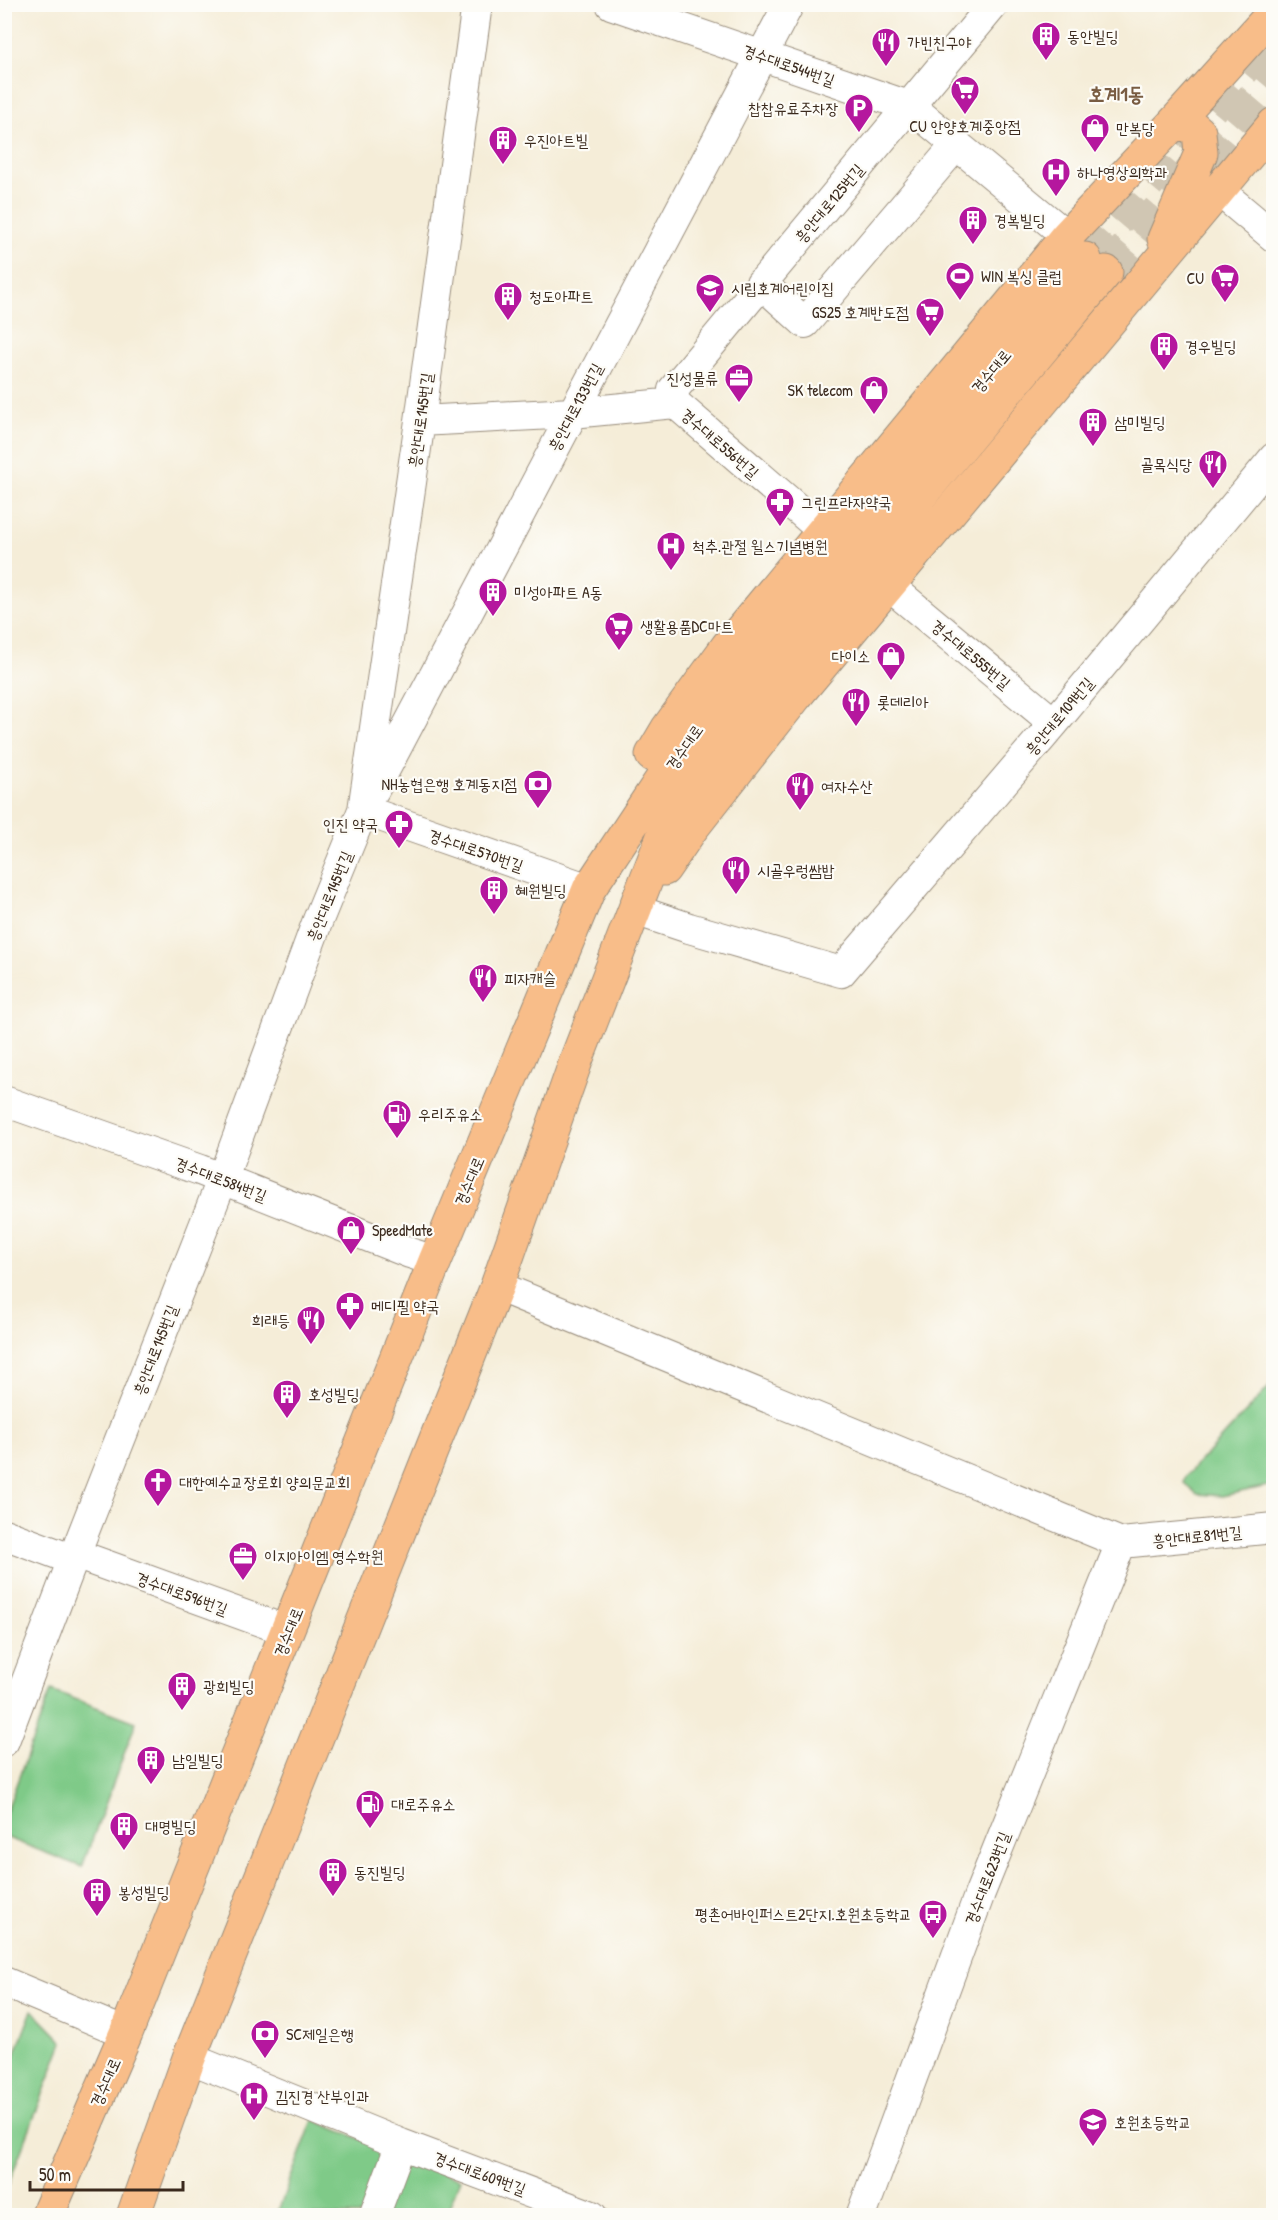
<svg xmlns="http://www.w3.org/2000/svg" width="1278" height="2220" font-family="'Patrick Hand','Poor Story',sans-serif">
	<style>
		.green { fill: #7fca88; stroke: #5d7a53; stroke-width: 1.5 }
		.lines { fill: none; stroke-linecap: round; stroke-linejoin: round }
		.major-tunnel { stroke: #d0c6b3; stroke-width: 33; stroke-dasharray: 33 16; stroke-linecap: butt }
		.minor-casing { stroke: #988c7b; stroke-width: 32 }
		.major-casing { stroke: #988c7b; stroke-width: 35 }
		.minor { stroke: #fff; stroke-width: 30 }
		.major { stroke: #f8bd89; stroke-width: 33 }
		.labels { text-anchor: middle; stroke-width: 4.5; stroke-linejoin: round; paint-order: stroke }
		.poi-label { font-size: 16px; fill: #3b2a1e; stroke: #fdfcf7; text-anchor: start }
		.street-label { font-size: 16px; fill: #3b2a1e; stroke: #fdfcf7 }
		.quarter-label { font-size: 20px; font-weight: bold; fill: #795c42; stroke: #fdfcf7 }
	</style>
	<rect width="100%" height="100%" fill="#fdfcf7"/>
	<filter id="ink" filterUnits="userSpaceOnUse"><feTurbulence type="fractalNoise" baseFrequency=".0167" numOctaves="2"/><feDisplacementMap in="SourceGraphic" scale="12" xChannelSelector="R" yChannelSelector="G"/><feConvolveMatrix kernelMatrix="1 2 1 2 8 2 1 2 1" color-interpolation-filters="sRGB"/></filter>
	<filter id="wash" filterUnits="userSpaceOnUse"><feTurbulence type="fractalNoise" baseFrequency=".008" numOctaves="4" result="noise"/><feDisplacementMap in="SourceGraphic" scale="24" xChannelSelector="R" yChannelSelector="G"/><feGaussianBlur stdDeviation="1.35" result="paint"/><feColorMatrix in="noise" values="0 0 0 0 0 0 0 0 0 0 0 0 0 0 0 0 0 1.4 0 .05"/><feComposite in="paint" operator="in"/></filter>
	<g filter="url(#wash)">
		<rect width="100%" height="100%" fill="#f5edd8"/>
		<path class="green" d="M1273 1383V1485L1222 1496 1197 1494 1184 1483 1186 1476Z
			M51 1690 136 1722 82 1867 5 1837V1815Z
			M32 2010 63 2042 5 2193V2081Z
			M313 2120 460 2179 446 2215 276 2216Z"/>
	</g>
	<g filter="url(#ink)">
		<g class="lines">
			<path class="major-tunnel" d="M1085 259 1272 36
				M1106 272 1274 73"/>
			<g class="minor-casing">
				<path id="minor" d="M611 4 911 107 1067 236
					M1218 190 1274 237
					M761 283 805 323 957 144
					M675 403 673 390 994 4
					M420 421 572 413 675 403 823 531
					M888 585 1054 723
					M374 790 789 4
					M363 810 589 889
					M635 910 689 928 841 972 1054 723 1274 458
					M4 1101 200 1170 410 1253 435 1261
					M497 1286 1121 1543 1274 1528
					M4 1534 63 1556
					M75 1554 288 1631
					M4 1741 75 1554 222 1180 318 920 363 810 420 421 477 4
					M4 1982 126 2033
					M189 2058 401 2144 592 2216
					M374 2216 401 2144
					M861 2216 980 1893 1121 1543"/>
			</g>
			<g class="major-casing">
				<path id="major" d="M1164 239 1201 153 1199 132 1190 124 1172 125
					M652 755 668 728 727 647 1067 236 1172 125 1274 12
					M664 869 692 828 795 697 1274 124
					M47 2216 126 2033 435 1261 589 889 685 744 746 664 1085 259
					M133 2216 189 2058 497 1286 577 1058 671 816 716 745 773 673 1106 272"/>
			</g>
			<use href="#minor" class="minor"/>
			<use href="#major" class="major"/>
		</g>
	</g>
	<defs>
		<g id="building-pin" transform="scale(1.5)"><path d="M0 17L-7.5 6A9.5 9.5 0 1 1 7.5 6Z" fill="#b5179e" stroke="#fdfcf7"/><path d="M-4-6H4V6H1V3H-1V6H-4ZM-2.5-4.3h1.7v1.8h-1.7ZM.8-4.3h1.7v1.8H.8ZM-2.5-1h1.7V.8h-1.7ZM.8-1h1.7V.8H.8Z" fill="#fff"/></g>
		<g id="restaurant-pin" transform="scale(1.5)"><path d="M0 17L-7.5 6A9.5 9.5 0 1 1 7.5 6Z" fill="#b5179e" stroke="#fdfcf7"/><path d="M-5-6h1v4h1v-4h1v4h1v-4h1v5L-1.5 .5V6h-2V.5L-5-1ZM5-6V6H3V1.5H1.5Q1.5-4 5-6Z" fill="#fff"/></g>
		<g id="supermarket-pin" transform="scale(1.5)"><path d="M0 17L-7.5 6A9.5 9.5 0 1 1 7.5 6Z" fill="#b5179e" stroke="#fdfcf7"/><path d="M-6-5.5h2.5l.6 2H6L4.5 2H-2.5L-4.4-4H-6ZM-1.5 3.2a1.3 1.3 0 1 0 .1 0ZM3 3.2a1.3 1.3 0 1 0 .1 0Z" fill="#fff"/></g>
		<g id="parking-pin" transform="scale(1.5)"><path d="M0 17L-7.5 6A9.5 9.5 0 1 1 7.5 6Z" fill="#b5179e" stroke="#fdfcf7"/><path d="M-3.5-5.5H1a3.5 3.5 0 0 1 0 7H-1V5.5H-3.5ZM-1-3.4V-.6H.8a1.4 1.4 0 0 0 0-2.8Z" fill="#fff"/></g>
		<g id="shop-pin" transform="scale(1.5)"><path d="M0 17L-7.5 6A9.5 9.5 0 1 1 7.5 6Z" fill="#b5179e" stroke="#fdfcf7"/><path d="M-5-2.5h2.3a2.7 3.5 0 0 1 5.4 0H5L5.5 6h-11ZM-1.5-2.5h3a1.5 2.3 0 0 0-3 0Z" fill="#fff"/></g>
		<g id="hospital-pin" transform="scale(1.5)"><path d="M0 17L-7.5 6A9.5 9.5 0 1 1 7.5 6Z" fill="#b5179e" stroke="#fdfcf7"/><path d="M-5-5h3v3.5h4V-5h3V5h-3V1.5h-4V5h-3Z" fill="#fff"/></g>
		<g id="stadium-pin" transform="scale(1.5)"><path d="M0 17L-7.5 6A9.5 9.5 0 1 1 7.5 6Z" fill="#b5179e" stroke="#fdfcf7"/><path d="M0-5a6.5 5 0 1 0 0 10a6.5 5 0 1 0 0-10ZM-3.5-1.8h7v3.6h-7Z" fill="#fff"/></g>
		<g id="school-pin" transform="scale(1.5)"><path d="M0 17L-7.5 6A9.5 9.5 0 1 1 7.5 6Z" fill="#b5179e" stroke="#fdfcf7"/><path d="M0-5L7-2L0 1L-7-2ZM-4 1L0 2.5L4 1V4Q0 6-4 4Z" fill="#fff"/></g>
		<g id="office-pin" transform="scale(1.5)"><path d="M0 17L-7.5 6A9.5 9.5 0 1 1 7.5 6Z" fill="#b5179e" stroke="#fdfcf7"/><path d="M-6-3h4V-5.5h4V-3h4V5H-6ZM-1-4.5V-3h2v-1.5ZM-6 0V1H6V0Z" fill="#fff"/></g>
		<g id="pharmacy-pin" transform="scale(1.5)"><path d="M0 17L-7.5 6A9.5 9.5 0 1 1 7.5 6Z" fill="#b5179e" stroke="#fdfcf7"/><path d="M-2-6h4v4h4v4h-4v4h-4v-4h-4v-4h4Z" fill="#fff"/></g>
		<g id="bank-pin" transform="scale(1.5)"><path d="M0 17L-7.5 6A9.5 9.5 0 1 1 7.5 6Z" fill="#b5179e" stroke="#fdfcf7"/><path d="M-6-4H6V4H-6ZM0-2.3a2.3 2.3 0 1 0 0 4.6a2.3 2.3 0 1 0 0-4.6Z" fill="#fff"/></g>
		<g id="fuel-pin" transform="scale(1.5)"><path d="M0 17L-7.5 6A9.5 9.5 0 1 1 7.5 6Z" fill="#b5179e" stroke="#fdfcf7"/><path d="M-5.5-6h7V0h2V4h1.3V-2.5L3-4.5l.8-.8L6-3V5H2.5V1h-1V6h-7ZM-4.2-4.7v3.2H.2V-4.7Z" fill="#fff"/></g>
		<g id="church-pin" transform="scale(1.5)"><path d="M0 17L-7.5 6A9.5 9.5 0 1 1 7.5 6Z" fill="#b5179e" stroke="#fdfcf7"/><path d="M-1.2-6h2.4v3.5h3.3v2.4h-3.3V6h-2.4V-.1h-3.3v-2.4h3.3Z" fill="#fff"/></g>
		<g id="bus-pin" transform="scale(1.5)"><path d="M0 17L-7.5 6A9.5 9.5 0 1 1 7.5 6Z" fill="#b5179e" stroke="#fdfcf7"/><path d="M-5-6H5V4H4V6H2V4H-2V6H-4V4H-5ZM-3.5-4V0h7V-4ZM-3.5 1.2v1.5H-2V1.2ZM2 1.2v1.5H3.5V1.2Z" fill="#fff"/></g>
	</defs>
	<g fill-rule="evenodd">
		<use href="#building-pin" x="1046" y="36"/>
		<use href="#restaurant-pin" x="886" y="42"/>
		<use href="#supermarket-pin" x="965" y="90"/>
		<use href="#parking-pin" x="859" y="108"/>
		<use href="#shop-pin" x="1095" y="128"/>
		<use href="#building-pin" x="503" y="140"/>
		<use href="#hospital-pin" x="1056" y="172"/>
		<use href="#building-pin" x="973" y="220"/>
		<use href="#stadium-pin" x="960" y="276"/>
		<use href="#supermarket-pin" x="1225" y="278"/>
		<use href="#school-pin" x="710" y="288"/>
		<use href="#building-pin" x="508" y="296"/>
		<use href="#supermarket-pin" x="930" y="312"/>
		<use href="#building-pin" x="1164" y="346"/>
		<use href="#office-pin" x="739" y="378"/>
		<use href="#shop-pin" x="874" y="390"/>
		<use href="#building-pin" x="1093" y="422"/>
		<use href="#restaurant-pin" x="1213" y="464"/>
		<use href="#pharmacy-pin" x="780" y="502"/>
		<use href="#hospital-pin" x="671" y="546"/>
		<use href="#building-pin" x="493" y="592"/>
		<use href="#supermarket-pin" x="619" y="626"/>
		<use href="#shop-pin" x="891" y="656"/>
		<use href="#restaurant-pin" x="856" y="702"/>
		<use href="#bank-pin" x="538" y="784"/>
		<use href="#restaurant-pin" x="800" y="786"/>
		<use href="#pharmacy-pin" x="399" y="824"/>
		<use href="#restaurant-pin" x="736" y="870"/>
		<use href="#building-pin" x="494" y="890"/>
		<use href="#restaurant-pin" x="483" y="978"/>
		<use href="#fuel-pin" x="397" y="1114"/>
		<use href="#shop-pin" x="351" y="1230"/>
		<use href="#pharmacy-pin" x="350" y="1306"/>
		<use href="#restaurant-pin" x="311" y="1320"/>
		<use href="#building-pin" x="287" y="1394"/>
		<use href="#church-pin" x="158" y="1482"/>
		<use href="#office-pin" x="243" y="1556"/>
		<use href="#building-pin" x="182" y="1686"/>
		<use href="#building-pin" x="151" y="1760"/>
		<use href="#fuel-pin" x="370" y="1804"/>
		<use href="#building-pin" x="124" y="1826"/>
		<use href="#building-pin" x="333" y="1872"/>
		<use href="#building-pin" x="97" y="1892"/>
		<use href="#bus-pin" x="933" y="1914"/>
		<use href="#bank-pin" x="265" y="2034"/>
		<use href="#hospital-pin" x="254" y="2096"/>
		<use href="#school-pin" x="1093" y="2122"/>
	</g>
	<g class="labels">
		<g class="poi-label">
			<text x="1067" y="42">동안빌딩</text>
			<text x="907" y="48">가빈친구야</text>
			<text x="838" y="114" text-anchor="end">찹찹유료주차장</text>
			<text x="965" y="132" text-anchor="middle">CU 안양호계중앙점</text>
			<text x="1116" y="134">만복당</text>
			<text x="524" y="146">우진아트빌</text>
			<text x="1077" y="178">하나영상의학과</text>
			<text x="994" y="226">경복빌딩</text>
			<text x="981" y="282">WIN 복싱 클럽</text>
			<text x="1204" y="284" text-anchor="end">CU</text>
			<text x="731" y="294">시립호계어린이집</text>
			<text x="529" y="302">청도아파트</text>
			<text x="909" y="318" text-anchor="end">GS25 호계반도점</text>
			<text x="1185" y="352">경우빌딩</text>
			<text x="718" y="384" text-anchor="end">진성물류</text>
			<text x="853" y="396" text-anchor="end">SK telecom</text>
			<text x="1114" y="428">삼미빌딩</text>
			<text x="1192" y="470" text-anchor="end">골목식당</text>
			<text x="801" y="508">그린프라자약국</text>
			<text x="692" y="552">척추.관절 윌스기념병원</text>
			<text x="514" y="598">미성아파트 A동</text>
			<text x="640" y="632">생활용품DC마트</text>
			<text x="870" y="662" text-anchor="end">다이소</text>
			<text x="877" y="708">롯데리아</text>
			<text x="517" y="790" text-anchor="end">NH농협은행 호계동지점</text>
			<text x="821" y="792">여자수산</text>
			<text x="378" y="830" text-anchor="end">인진 약국</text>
			<text x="757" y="876">시골우렁쌈밥</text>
			<text x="515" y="896">혜원빌딩</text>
			<text x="504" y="984">피자캐슬</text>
			<text x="418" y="1120">우리주유소</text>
			<text x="372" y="1236">SpeedMate</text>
			<text x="371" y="1312">메디필 약국</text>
			<text x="290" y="1326" text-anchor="end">희래등</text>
			<text x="308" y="1400">호성빌딩</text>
			<text x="179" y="1488">대한예수교장로회 양의문교회</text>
			<text x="264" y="1562">이지아이엠 영수학원</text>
			<text x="203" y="1692">광희빌딩</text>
			<text x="172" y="1766">남일빌딩</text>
			<text x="391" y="1810">대로주유소</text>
			<text x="145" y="1832">대명빌딩</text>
			<text x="354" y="1878">동진빌딩</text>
			<text x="118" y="1898">봉성빌딩</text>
			<text x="912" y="1920" text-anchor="end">평촌어바인퍼스트2단지.호원초등학교</text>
			<text x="286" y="2040">SC제일은행</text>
			<text x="275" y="2102">김진경 산부인과</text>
			<text x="1114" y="2128">호원초등학교</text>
		</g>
		<g class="street-label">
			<text transform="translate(789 65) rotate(19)" y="6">경수대로544번길</text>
			<text transform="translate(829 203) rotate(-50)" y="6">흥안대로125번길</text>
			<text transform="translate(991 371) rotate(-50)" y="6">경수대로</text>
			<text transform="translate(575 407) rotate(-62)" y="6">흥안대로133번길</text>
			<text transform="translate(420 420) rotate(-82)" y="6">흥안대로145번길</text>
			<text transform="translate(720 443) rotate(41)" y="6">경수대로556번길</text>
			<text transform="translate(971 654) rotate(40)" y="6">경수대로555번길</text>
			<text transform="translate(1059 716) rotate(-50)" y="6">흥안대로109번길</text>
			<text transform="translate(684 747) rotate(-55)" y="6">경수대로</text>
			<text transform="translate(476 850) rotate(19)" y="6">경수대로570번길</text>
			<text transform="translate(329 896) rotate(-68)" y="6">흥안대로145번길</text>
			<text transform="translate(221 1179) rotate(21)" y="6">경수대로584번길</text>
			<text transform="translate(469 1181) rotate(-67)" y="6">경수대로</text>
			<text transform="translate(155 1350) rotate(-69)" y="6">흥안대로145번길</text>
			<text transform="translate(1197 1536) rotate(-6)" y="6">흥안대로81번길</text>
			<text transform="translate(182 1593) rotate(20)" y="6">경수대로596번길</text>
			<text transform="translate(288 1632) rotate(-68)" y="6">경수대로</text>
			<text transform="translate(987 1878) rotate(-69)" y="6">경수대로623번길</text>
			<text transform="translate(105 2082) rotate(-66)" y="6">경수대로</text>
			<text transform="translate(480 2173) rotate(20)" y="6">경수대로609번길</text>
		</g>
		<g class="quarter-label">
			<text x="1116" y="101">호계1동</text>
		</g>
	</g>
	<rect width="1278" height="2220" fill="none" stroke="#fdfcf7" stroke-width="24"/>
	<path d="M30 2181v9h153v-9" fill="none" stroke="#3b2a1e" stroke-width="3"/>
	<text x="39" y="2181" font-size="18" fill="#3b2a1e" stroke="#fdfcf7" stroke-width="4.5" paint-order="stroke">50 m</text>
</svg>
